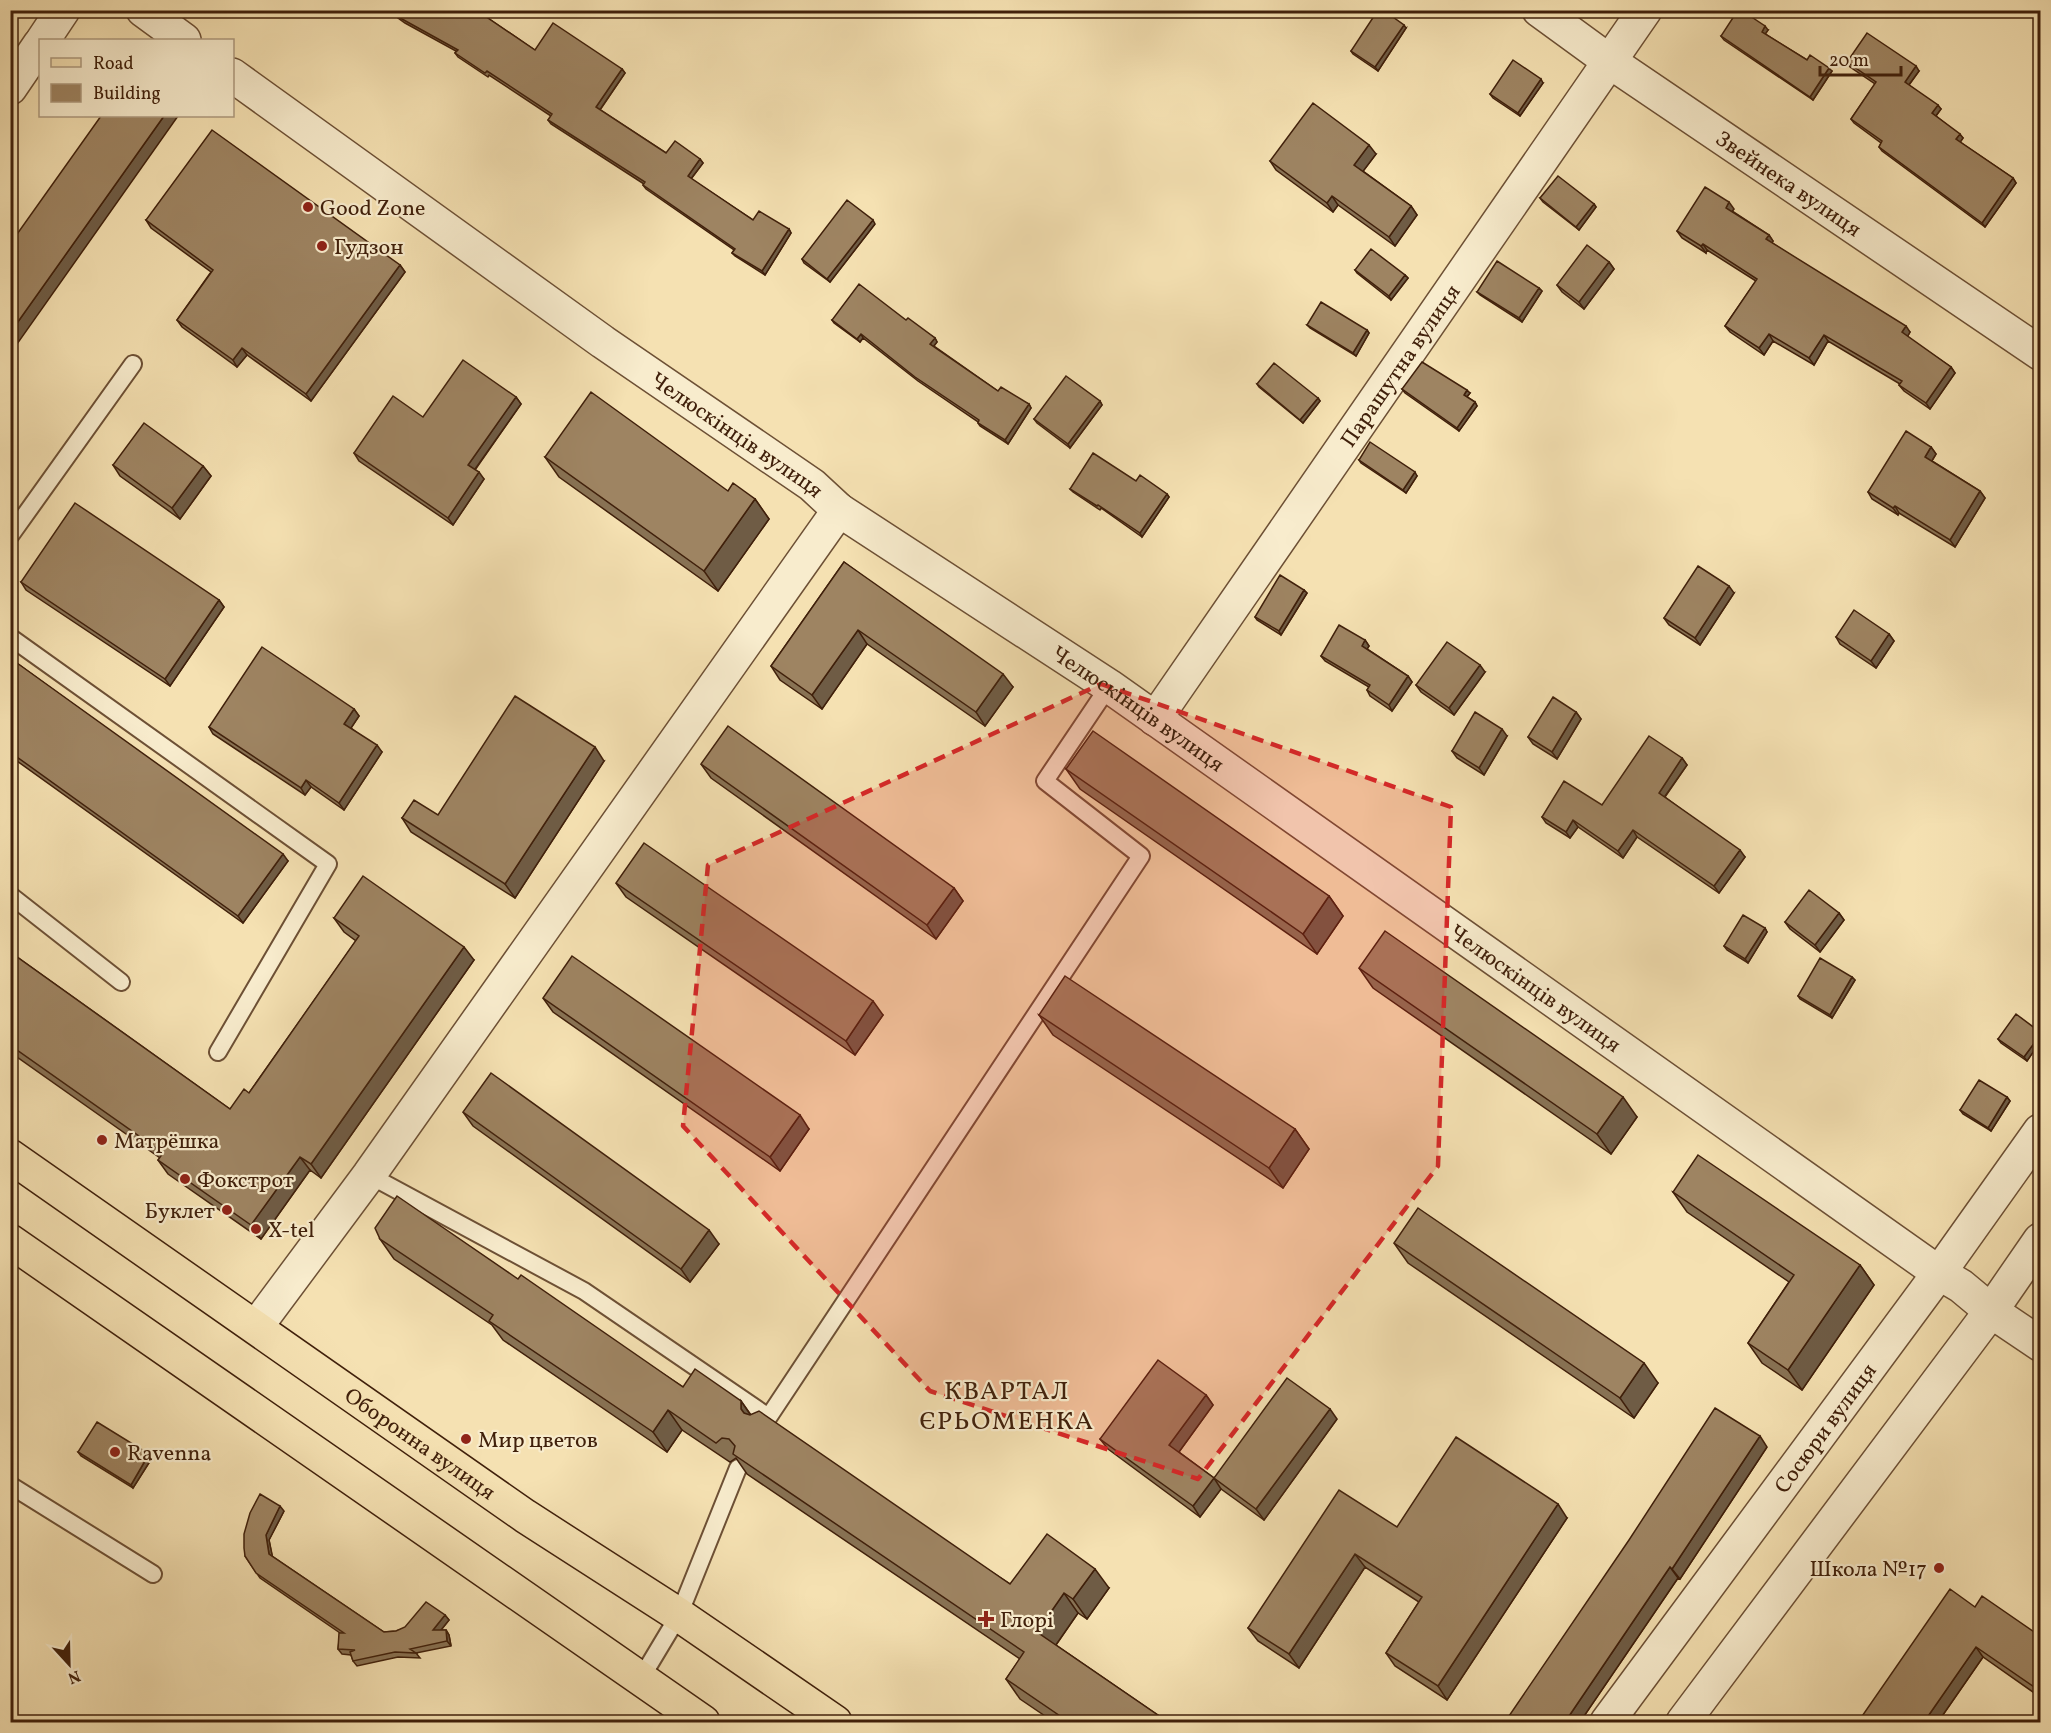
<svg xmlns="http://www.w3.org/2000/svg" width="2051" height="1733" font-family="Vollkorn,serif">
	<style>
		.lines { fill: none; stroke-linecap: round; stroke-linejoin: round }
		.service-casing { stroke: #6d5035; stroke-width: 20 }
		.minor-casing { stroke: #6d5035; stroke-width: 36 }
		.tertiary-casing { stroke: #6d5035; stroke-width: 36 }
		.primary-casing { stroke: #40200b; stroke-width: 36 }
		.service { stroke: #f8eccd; stroke-width: 16 }
		.minor { stroke: #f8eccd; stroke-width: 33 }
		.tertiary { stroke: #f8eccd; stroke-width: 33 }
		.primary { stroke: #f5e1b2; stroke-width: 33 }
		.wall { fill: #887254; stroke: #40200b; stroke-width: 1.5 }
		.shaded-wall { fill: #6f5c45; stroke: #40200b; stroke-width: 1.5 }
		.building { fill: #9e8462; stroke: #40200b; stroke-width: 1.5 }
		.marked { fill: #d62828; fill-opacity: 0.2; stroke: #d62828; stroke-width: 4.5; stroke-dasharray: 12 8; stroke-linejoin: round }
		.poi-dot { fill: #8f2418; stroke: #f8eccd; stroke-width: 2 }
		.labels { text-anchor: middle; stroke-width: 4.5; stroke-linejoin: round; paint-order: stroke }
		.street-label { font-size: 22px; fill: #40200b; stroke: #f8eccd }
		.poi-label { font-size: 22px; fill: #40200b; stroke: #f8eccd; text-anchor: start }
		.quarter-label { font-size: 26px; letter-spacing: 1.5px; fill: #40200b; stroke: #f8eccd }
	</style>
	<rect width="100%" height="100%" fill="#f5e1b2"/>
	<filter id="stains"><feTurbulence type="fractalNoise" baseFrequency=".00333" numOctaves="4"/><feColorMatrix values="0 0 0 0 .2 0 0 0 0 .09 0 0 0 0 .02 0 0 0 .5 -.17"/></filter>
	<radialGradient id="worn" r=".72"><stop offset=".6" stop-color="#630" stop-opacity="0"/><stop offset="1" stop-color="#630" stop-opacity=".3"/></radialGradient>
	<g class="lines">
		<g class="service-casing">
			<path id="service" d="M10 536 133 364
				M10 637 328 864 218 1052
				M10 895 121 982
				M369 1175 584 1291 767 1416
				M764 1424 1141 856 1045 781 1109 686
				M10 1485 153 1574
				M640 1680 679 1615 738 1468"/>
		</g>
		<g class="minor-casing">
			<g id="minor">
				<path id="s1" d="M1539 10 1609 61 2040 353"/>
				<path id="s2" d="M1155 719 1645 10"/>
				<path d="M1991 1311 2040 1344"/>
				<path d="M256 1327 369 1175 839 510"/>
			</g>
		</g>
		<g class="tertiary-casing">
			<g id="tertiary">
				<path d="M143 10 184 40"/>
				<path d="M43 40 63 10"/>
				<path id="s3" d="M232 75 603 342 812 485 839 510 1109 686 1939 1273 1961 1286 1991 1311"/>
				<path d="M10 88 40 44"/>
				<path id="s4" d="M1607 1722 1939 1273 2040 1131"/>
				<path d="M1683 1722 1991 1311 2040 1240"/>
			</g>
		</g>
		<g class="primary-casing">
			<g id="primary">
				<path id="s5" d="M10 1156 525 1516 679 1615 835 1722"/>
				<path d="M10 1241 703 1722"/>
			</g>
		</g>
		<use href="#service" class="service"/>
		<use href="#minor" class="minor"/>
		<use href="#tertiary" class="tertiary"/>
		<use href="#primary" class="primary"/>
	</g>
	<path class="wall" d="M387 10H476L535 50 622 69 625 73 600 110 666 153 700 159 703 163 691 179 753 220 789 229 791 233 765 275 735 256 732 253 734 250 646 189 643 185 644 184 551 124 548 120 551 116 489 75 488 77 458 57 455 53 456 51 405 23Z
		M1406 28 1378 71 1353 54 1351 51Z
		M1768 30 1765 34 1807 60 1832 71 1813 100 1724 40 1721 36Z
		M1847 62 1919 71 1909 85 1941 109 1936 116 1963 138 1960 142 2013 178 2016 183 1985 227 1882 151 1879 147 1881 143 1854 123 1851 119 1875 84 1850 67Z
		M1543 83 1520 116 1493 98 1490 94Z
		M1376 154 1363 171 1411 206 1417 215 1395 246 1338 205 1333 212 1276 170 1270 161Z
		M1540 198 1594 204 1596 207 1579 230 1543 202Z
		M1734 209 1732 211 1769 235 1773 241 1772 243 1910 332 1907 337 1951 367 1955 373 1930 409 1904 391 1899 385 1900 384 1828 341 1814 365 1773 341 1764 355 1730 332 1725 326 1756 281 1707 250 1706 253 1682 238 1677 231Z
		M146 220 400 265 405 272 311 401 247 355 237 367 182 327 177 320 211 272 151 228Z
		M875 224 830 282 804 263 802 259Z
		M1609 262 1614 269 1584 309 1562 292 1557 285Z
		M1355 270 1405 275 1408 278 1391 300 1357 273Z
		M1539 288 1542 291 1522 322 1480 295 1477 292Z
		M832 320H906L935 338 937 342 934 346 998 391 1029 404 1031 408 1008 444 980 426 978 423V422L918 381 863 338 860 342 834 323Z
		M1307 325 1367 330 1369 333 1356 356 1310 328Z
		M1257 384 1318 398 1320 401 1303 423 1259 387Z
		M1402 389 1470 393 1467 397 1475 402 1477 406 1459 431 1405 393Z
		M516 397 521 404 475 470 484 479 453 525 359 461 354 453 423 417Z
		M1100 401 1102 405 1070 448 1037 423 1034 419Z
		M1931 447 1936 454 1932 461 1980 491 1985 498 1955 547 1899 513 1898 515 1872 499 1868 492Z
		M545 457 728 491 755 499 769 519 718 591 559 477Z
		M1359 460 1417 476 1406 493 1361 463Z
		M113 465 203 466 211 476 180 519 120 476Z
		M1136 481 1167 494 1169 497 1142 537 1101 508 1100 510 1073 492 1070 489Z
		M844 562 1013 687 985 726 867 644 822 709 780 680 771 666Z
		M21 582 219 600 224 607 170 686 26 590Z
		M1304 590 1307 593 1281 635 1257 620 1255 617Z
		M1734 593 1700 645 1669 625 1664 618Z
		M1889 634 1894 641 1876 668 1840 644 1836 637Z
		M1365 640 1369 646 1367 649 1408 676 1412 682 1392 711 1370 696 1367 690 1369 687 1325 661 1321 656Z
		M10 658 288 861 243 923 10 756Z
		M1485 672 1454 715 1421 692 1416 685Z
		M354 709 359 716 351 728 382 752 344 810 311 787 305 795 213 734 209 727Z
		M1576 712 1581 719 1557 759 1533 744 1528 737Z
		M1507 736 1484 775 1457 758 1452 751Z
		M1682 758 1687 765 1665 797 1745 857 1719 893 1637 837 1623 858 1578 827 1570 838 1546 823 1542 817 1602 805Z
		M604 761 515 898 411 832 402 818 438 815Z
		M701 764 954 888 963 901 936 939 711 778Z
		M1066 769 1329 896 1343 916 1317 954 1080 789Z
		M616 883 883 1015 855 1055 626 897Z
		M1839 913 1844 920 1820 952 1790 929 1785 922Z
		M334 918 474 960 321 1178 310 1170 261 1239 168 1174 158 1160 160 1158 10 1052V952L230 1109 249 1093 356 941 344 932Z
		M1765 928 1767 932 1748 963 1727 950 1724 946Z
		M1359 968 1637 1117 1611 1154 1373 988Z
		M1852 977 1855 980 1832 1018 1800 999 1798 996Z
		M543 998 809 1129 780 1171 553 1012Z
		M1039 1015 1295 1129 1309 1149 1283 1188 1053 1035Z
		M2040 1032V1042L2027 1061 2001 1043 1998 1039Z
		M2007 1097 2010 1101 1991 1131 1963 1114 1960 1110Z
		M463 1112 719 1244 690 1282 473 1126Z
		M1673 1192 1860 1265 1874 1285 1802 1390 1762 1363 1748 1343 1789 1282 1687 1212Z
		M380 1239 518 1279 683 1387 741 1401 751 1415 1010 1584 1109 1588 1087 1619 1078 1613 1056 1645 1168 1722H1054L1020 1699 1006 1679 1020 1659 747 1474 736 1458 730 1462 682 1430 667 1452 503 1340 492 1325 394 1259Z
		M1394 1243 1658 1383 1634 1418 1408 1263Z
		M1206 1395 1213 1405 1179 1452 1214 1478 1337 1419 1264 1520 1221 1489 1200 1517 1108 1449 1100 1439Z
		M1767 1447 1680 1579 1678 1578 1580 1722H1514L1509 1716Z
		M78 1452 149 1454 152 1458 133 1488 81 1456Z
		M284 1511 269 1540 272 1556 384 1632 396 1631 445 1615 449 1620 441 1630H446L449 1635 451 1646 416 1653 420 1658 398 1657 357 1666 353 1661 351 1655 342 1654 338 1649 340 1633 260 1578 245 1556Z
		M1567 1518 1447 1700 1395 1666 1386 1653 1419 1602 1365 1567 1299 1668 1258 1641 1248 1628 1397 1527Z
		M1975 1607 2040 1636V1697L1983 1657 1938 1722Z"/>
	<path class="shaded-wall" d="M1404 25 1406 28 1378 71 1375 67Z
		M1765 26 1768 30 1764 36 1762 32Z
		M1916 66 1919 71 1908 86 1905 82Z
		M1829 68 1832 71 1813 100 1810 97Z
		M622 69 625 73 599 111 596 107Z
		M1541 79 1543 83 1520 116 1518 113Z
		M1938 105 1941 109 1935 117 1932 113Z
		M164 116H178L10 354V333Z
		M1960 134 1963 138 1959 144 1956 139Z
		M1369 145 1376 154 1361 174 1354 165Z
		M700 159 703 163 690 180 688 176Z
		M2013 178 2016 183 1985 227 1982 223Z
		M1332 196 1338 205 1333 212 1327 203Z
		M1729 202 1734 209 1730 214 1726 208Z
		M1594 204 1596 207 1579 230 1576 227Z
		M1411 206 1417 215 1395 246 1389 237Z
		M873 220 875 224 830 282 827 279Z
		M789 229 791 233 765 275 762 271Z
		M1769 235 1773 241 1771 245 1766 239Z
		M1703 244 1707 250 1706 253 1701 246Z
		M1609 262 1614 269 1584 309 1579 302Z
		M400 265 405 272 311 401 306 394Z
		M1405 275 1408 278 1391 300 1389 296Z
		M1539 288 1542 291 1522 322 1519 318Z
		M1906 326 1910 332 1906 339 1902 332Z
		M1367 330 1369 333 1356 356 1353 353Z
		M861 334 863 338 860 342 857 339Z
		M1769 334 1773 341 1764 355 1759 348Z
		M1824 335 1828 341 1814 365 1809 358Z
		M935 338 937 342 933 347 930 344Z
		M242 348 247 355 237 367 233 360Z
		M1951 367 1955 373 1930 409 1926 403Z
		M1467 390 1470 393 1466 398 1464 395Z
		M516 397 521 404 473 472 468 465Z
		M1318 398 1320 401 1303 423 1300 420Z
		M1100 401 1102 405 1070 448 1068 444Z
		M1475 402 1477 406 1459 431 1457 428Z
		M1029 404 1031 408 1008 444 1005 440Z
		M1931 447 1936 454 1930 464 1925 457Z
		M203 466 211 476 180 519 172 508Z
		M479 472 484 479 453 525 448 518Z
		M1415 472 1417 476 1406 493 1403 490Z
		M1980 491 1985 498 1955 547 1950 540Z
		M1167 494 1169 497 1142 537 1140 533Z
		M755 499 769 519 718 591 704 571Z
		M1895 506 1899 513 1898 515 1893 508Z
		M1729 586 1734 593 1700 645 1695 638Z
		M1304 590 1307 593 1281 635 1279 631Z
		M219 600 224 607 170 686 165 679Z
		M858 630 867 644 822 709 812 695Z
		M1889 634 1894 641 1876 668 1871 661Z
		M1365 640 1369 646 1366 651 1362 646Z
		M1480 665 1485 672 1454 715 1449 708Z
		M1003 674 1013 687 985 726 976 712Z
		M1408 676 1412 682 1392 711 1389 705Z
		M354 709 359 716 349 731 344 724Z
		M1576 712 1581 719 1557 759 1552 752Z
		M1502 729 1507 736 1484 775 1479 768Z
		M377 745 382 752 344 810 339 803Z
		M595 747 604 761 515 898 505 884Z
		M1682 758 1687 765 1663 799 1659 793Z
		M306 780 311 787 305 795 301 788Z
		M1573 820 1578 827 1570 838 1566 832Z
		M1633 830 1637 837 1623 858 1618 851Z
		M1740 850 1745 857 1719 893 1714 886Z
		M283 854 288 861 243 923 238 916Z
		M954 888 963 901 936 939 927 925Z
		M1329 896 1343 916 1317 954 1303 934Z
		M1839 913 1844 920 1820 952 1815 945Z
		M1765 928 1767 932 1748 963 1745 959Z
		M464 947 474 960 321 1178 311 1164Z
		M1852 977 1855 980 1832 1018 1830 1015Z
		M873 1001 883 1015 855 1055 846 1041Z
		M2040 1035V1042L2027 1061 2024 1057Z
		M1623 1097 1637 1117 1611 1154 1597 1134Z
		M2007 1097 2010 1101 1991 1131 1988 1128Z
		M800 1115 809 1129 780 1171 770 1157Z
		M1295 1129 1309 1149 1283 1188 1269 1168Z
		M300 1157 310 1170 261 1239 251 1225Z
		M709 1230 719 1244 690 1282 681 1269Z
		M1860 1265 1874 1285 1802 1390 1788 1370Z
		M1644 1363 1658 1383 1634 1418 1620 1398Z
		M1206 1395 1213 1405 1176 1456 1169 1445Z
		M741 1401 754 1420V1428L741 1409Z
		M1330 1409 1337 1419 1264 1520 1256 1509Z
		M668 1410 682 1430 667 1452 653 1432Z
		M1760 1436 1767 1447 1680 1579 1672 1569Z
		M149 1454 152 1458 133 1488 131 1485Z
		M1214 1478 1221 1489 1200 1517 1193 1506Z
		M1558 1504 1567 1518 1447 1700 1438 1686Z
		M280 1506 284 1511 269 1540 273 1559 269 1554 266 1535Z
		M1355 1554 1365 1567 1299 1668 1289 1654Z
		M1670 1567 1678 1578 1580 1722H1565Z
		M1095 1569 1109 1588 1087 1619 1073 1599Z
		M1064 1593 1078 1613 1051 1652 1037 1632Z
		M445 1615 449 1620 437 1635 433 1630Z
		M446 1630 449 1635 451 1646 447 1641Z
		M1976 1647 1983 1657 1938 1722H1924Z"/>
	<path class="building" d="M390 10H476L535 50 553 23 622 69 596 107 666 153 675 141 700 159 688 176 753 220 759 211 789 229 762 271 732 253 735 249 643 185 645 182 548 120 552 114 487 71 485 73 455 53 458 50 402 19Z
		M1378 10H1383L1404 25 1375 67 1351 51Z
		M1738 10H1741L1765 26 1762 32 1807 60 1810 55 1829 68 1810 97 1721 36Z
		M1867 33 1916 66 1905 82 1938 105 1932 113 1960 134 1956 139 2013 178 1982 223 1879 147 1882 141 1851 119 1876 82 1847 62Z
		M1513 60 1541 79 1518 113 1490 94Z
		M1313 103 1369 145 1354 165 1411 206 1389 237 1332 196 1327 203 1270 161Z
		M101 116H164L10 333V244Z
		M212 130 400 265 306 394 242 348 233 360 177 320 213 270 146 220Z
		M1558 176 1594 204 1576 227 1540 198Z
		M1705 187 1729 202 1726 208 1769 235 1766 239 1906 326 1902 332 1951 367 1926 403 1899 385 1902 381 1824 335 1809 358 1769 334 1759 348 1725 326 1757 279 1703 244 1701 246 1677 231Z
		M847 200 873 220 827 279 802 259Z
		M1587 245 1609 262 1579 302 1557 285Z
		M1371 249 1405 275 1389 296 1355 270Z
		M1497 261 1539 288 1519 318 1477 292Z
		M859 284 906 320 908 318 935 338 930 344 998 391 1001 387 1029 404 1005 440 978 423 979 420 915 377 861 334 857 339 832 320Z
		M1321 302 1367 330 1353 353 1307 325Z
		M463 360 516 397 468 465 479 472 448 518 354 453 393 396 423 417Z
		M1422 362 1467 390 1464 395 1475 402 1457 428 1402 389Z
		M1274 363 1318 398 1300 420 1257 384Z
		M1066 376 1100 401 1068 444 1034 419Z
		M591 392 728 491 733 483 755 499 704 571 545 457Z
		M144 423 203 466 172 508 113 465Z
		M1906 431 1931 447 1925 457 1980 491 1950 540 1895 506 1893 508 1868 492Z
		M1370 442 1415 472 1403 490 1359 460Z
		M1093 453 1136 481 1140 475 1167 494 1140 533 1098 505 1097 506 1070 489Z
		M2040 474V485L2036 482Z
		M75 503 219 600 165 679 21 582Z
		M844 562 1003 674 976 712 858 630 812 695 771 666Z
		M1698 566 1729 586 1695 638 1664 618Z
		M1280 575 1304 590 1279 631 1255 617Z
		M1854 610 1889 634 1871 661 1836 637Z
		M1339 625 1365 640 1362 646 1408 676 1389 705 1367 690 1370 685 1321 656Z
		M1447 642 1480 665 1449 708 1416 685Z
		M262 647 354 709 344 724 377 745 339 803 306 780 301 788 209 727Z
		M10 658 283 854 238 916 10 752Z
		M515 696 595 747 505 884 402 818 414 800 438 815Z
		M1553 697 1576 712 1552 752 1528 737Z
		M1475 712 1502 729 1479 768 1452 751Z
		M728 726 954 888 927 925 701 764Z
		M1093 731 1329 896 1303 934 1066 769Z
		M1649 736 1682 758 1659 793 1740 850 1714 886 1633 830 1618 851 1573 820 1566 832 1542 817 1564 781 1602 805Z
		M644 843 873 1001 846 1041 616 883Z
		M363 876 464 947 311 1164 300 1157 251 1225 158 1160 163 1153 10 1045V952L230 1109 244 1089 249 1093 359 936 334 918Z
		M1809 890 1839 913 1815 945 1785 922Z
		M1743 915 1765 928 1745 959 1724 946Z
		M1385 931 1623 1097 1597 1134 1359 968Z
		M572 956 800 1115 770 1157 543 998Z
		M1820 958 1852 977 1830 1015 1798 996Z
		M1065 976 1295 1129 1269 1168 1039 1015Z
		M2016 1014 2040 1032V1035L2024 1057 1998 1039Z
		M491 1073 709 1230 681 1269 463 1112Z
		M1979 1080 2007 1097 1988 1128 1960 1110Z
		M1698 1155 1860 1265 1788 1370 1748 1343 1794 1275 1673 1192Z
		M397 1196 518 1279 521 1275 683 1387 695 1369 741 1401V1409L744 1413 750 1415 759 1411 1010 1584 1047 1534 1095 1569 1073 1599 1064 1593 1037 1632 1168 1722H1069L1006 1679 1024 1652 733 1454 735 1446 729 1439 722 1438 716 1443 668 1410 653 1432 489 1321 493 1315 380 1239 375 1228Z
		M1418 1208 1644 1363 1620 1398 1394 1243Z
		M1158 1360 1206 1395 1169 1445 1214 1478 1193 1506 1100 1439Z
		M1287 1378 1330 1409 1256 1509 1214 1478Z
		M1715 1408 1760 1436 1672 1569 1670 1567 1565 1722H1519L1509 1716 1629 1540Z
		M97 1422 149 1454 131 1485 78 1452Z
		M1456 1437 1558 1504 1438 1686 1386 1653 1422 1597 1355 1554 1289 1654 1248 1628 1339 1490 1397 1527Z
		M260 1494 280 1506 266 1535 269 1554 384 1632 396 1631 405 1627 426 1602 445 1615 433 1630H446L447 1641 410 1649 416 1653 395 1652 353 1661 350 1652 355 1650 338 1649 339 1633H344L256 1573 245 1556 244 1548V1534L250 1513Z
		M1950 1589 1975 1607 1982 1596 2040 1636V1691L1976 1647 1924 1722H1858Z"/>
	<path class="marked" d="M1101 684 1451 807 1438 1166 1198 1479 930 1391 683 1126 708 865Z"/>
	<g class="poi-dot">
		<circle cx="308" cy="207" r="6"/>
		<circle cx="322" cy="246" r="6"/>
		<circle cx="102" cy="1140" r="6"/>
		<circle cx="185" cy="1179" r="6"/>
		<circle cx="227" cy="1210" r="6"/>
		<circle cx="256" cy="1229" r="6"/>
		<circle cx="466" cy="1439" r="6"/>
		<circle cx="115" cy="1452" r="6"/>
		<circle cx="1939" cy="1568" r="6"/>
		<path d="M983 1610h6v6h6v6h-6v6h-6v-6h-6v-6h6z"/>
	</g>
	<g class="labels">
		<g class="street-label">
			<text dy="8" stroke="none"><textPath href="#s1" startOffset="304">Звейнека вулиця</textPath></text>
			<text dy="8" stroke="none"><textPath href="#s2" startOffset="430">Парашутна вулиця</textPath></text>
			<text dy="8" stroke="none"><textPath href="#s3" startOffset="620">Челюскінців вулиця</textPath></text>
			<text dy="8" stroke="none"><textPath href="#s3" startOffset="1106">Челюскінців вулиця</textPath></text>
			<text dy="8" stroke="none"><textPath href="#s3" startOffset="1592">Челюскінців вулиця</textPath></text>
			<text dy="8" stroke="none"><textPath href="#s4" startOffset="366">Сосюри вулиця</textPath></text>
			<text dy="8" stroke="none"><textPath href="#s5" startOffset="501">Оборонна вулиця</textPath></text>
		</g>
		<g class="poi-label">
			<text x="320" y="215">Good Zone</text>
			<text x="334" y="254">Гудзон</text>
			<text x="114" y="1148">Матрёшка</text>
			<text x="197" y="1187">Фокстрот</text>
			<text x="215" y="1218" text-anchor="end">Буклет</text>
			<text x="268" y="1237">X-tel</text>
			<text x="478" y="1447">Мир цветов</text>
			<text x="127" y="1460">Ravenna</text>
			<text x="1927" y="1576" text-anchor="end">Школа №17</text>
			<text x="1000" y="1627">Глорі</text>
		</g>
		<g class="quarter-label">
			<text x="1007" y="1399">КВАРТАЛ<tspan x="1007" dy="30">ЄРЬОМЕНКА</tspan></text>
		</g>
	</g>
	<rect width="2051" height="1733" fill="none" stroke="#f5e1b2" stroke-width="36"/>
	<rect x="12" y="12" width="2027" height="1709" fill="none" stroke="#40200b" stroke-width="3"/>
	<rect x="18" y="18" width="2015" height="1697" fill="none" stroke="#40200b" stroke-width="1.5"/>
	<rect x="39" y="39" width="195" height="78" fill="#f8eccd" stroke="#ae9a7f" stroke-width="1.5"/>
	<rect x="51" y="58" width="30" height="9" fill="#f5e1b2" stroke="#ae9a7f" stroke-width="1.5"/>
	<text x="93" y="69" font-size="18" fill="#40200b">Road</text>
	<rect x="51" y="84" width="30" height="18" fill="#9e8462" stroke="#ae9a7f" stroke-width="1.5"/>
	<text x="93" y="99" font-size="18" fill="#40200b">Building</text>
	<g transform="translate(69 1664) rotate(158)" stroke="#f8eccd" stroke-width="4.5" paint-order="stroke">
	<path d="M0-4.5L10 22L0 15L-10 22Z" fill="#40200b"/>
	<text y="-9" font-size="16" font-weight="bold" text-anchor="middle" fill="#40200b">N</text>
	</g>
	<path d="M1820 66v9h81v-9" fill="none" stroke="#40200b" stroke-width="3"/>
	<text x="1829" y="66" font-size="18" fill="#40200b" stroke="#f8eccd" stroke-width="4.5" paint-order="stroke">20 m</text>
	<rect width="100%" height="100%" filter="url(#stains)"/>
	<rect width="100%" height="100%" fill="url(#worn)"/>
</svg>
